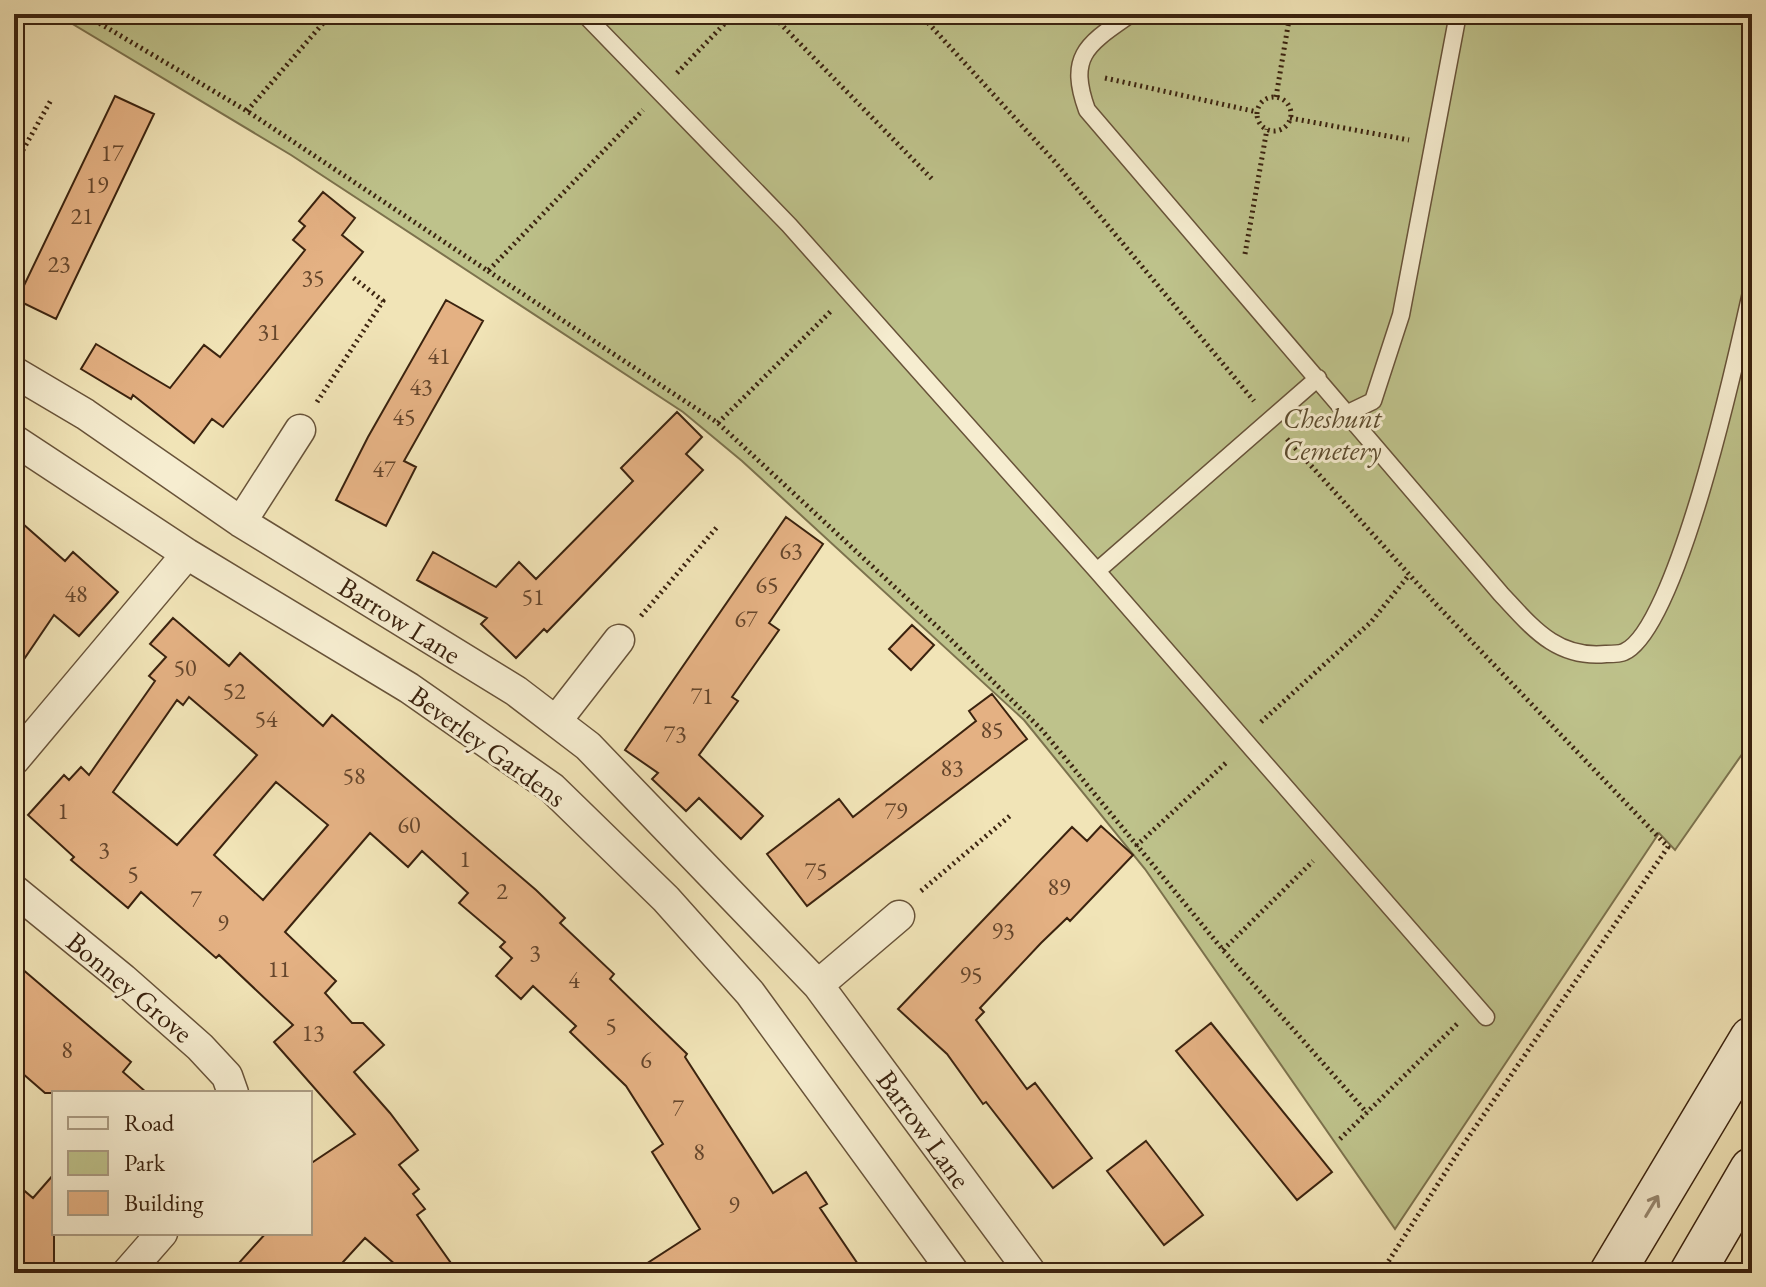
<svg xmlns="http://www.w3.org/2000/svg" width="1766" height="1287" font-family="'EB Garamond',serif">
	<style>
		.green { fill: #bec28b; stroke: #7c724d; stroke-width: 2 }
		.building { fill: #e4b183; stroke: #3b230f; stroke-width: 2; fill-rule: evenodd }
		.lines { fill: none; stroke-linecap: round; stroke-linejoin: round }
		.lane-casing { stroke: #685339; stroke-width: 19 }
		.street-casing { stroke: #685339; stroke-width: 33 }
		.secondary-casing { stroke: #3b230f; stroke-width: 47 }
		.path { stroke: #3b230f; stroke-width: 5; stroke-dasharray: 2 4; stroke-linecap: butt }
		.lane { stroke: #f6edd0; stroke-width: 16 }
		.street { stroke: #f6edd0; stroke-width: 30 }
		.secondary { stroke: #f6edd0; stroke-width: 44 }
		.oneway { stroke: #988870 }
		.labels { text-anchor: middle; stroke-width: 6; stroke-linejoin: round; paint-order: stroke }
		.number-label { font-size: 24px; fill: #65462c }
		.park-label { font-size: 28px; font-style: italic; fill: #5c4b2e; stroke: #f6edd0 }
		.street-label { font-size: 28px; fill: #3b230f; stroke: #f6edd0 }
	</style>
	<rect width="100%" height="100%" fill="#f1e4b7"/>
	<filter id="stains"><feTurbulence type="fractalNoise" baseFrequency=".0025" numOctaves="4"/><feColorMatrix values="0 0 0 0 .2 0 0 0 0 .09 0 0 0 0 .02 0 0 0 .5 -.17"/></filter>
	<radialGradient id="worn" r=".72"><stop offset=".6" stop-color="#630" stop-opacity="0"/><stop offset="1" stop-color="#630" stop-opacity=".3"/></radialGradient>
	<path class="green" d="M56 14H1752V740L1675 850 1659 833 1395 1229 1145 869 1024 720 742 461 683 412 291 155Z"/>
	<path class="building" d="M115 96 154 114 56 319 17 300Z
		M323 192 355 218 342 235 363 252 223 427 212 419 194 443 133 395 131 399 81 369 96 344 170 388 204 345 220 357 305 250 293 240 305 226 299 221Z
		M446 300 483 321 404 461 416 467 386 526 336 500 368 437Z
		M677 412 702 437 686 454 703 470 547 632 544 629 516 658 481 624 487 618 417 580 433 552 496 587 519 562 536 579 633 481 621 468Z
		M14 516 65 561 73 552 118 592 79 636 54 615 14 674Z
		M786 517 823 544 769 623 779 630 732 697 738 701 699 755 763 816 741 839 699 798 686 811 652 779 658 773 625 750Z
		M173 618 229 666 240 653 323 726 332 715 536 890 565 918 560 923 614 974 610 979 687 1054 685 1057 773 1193 806 1172 827 1204 820 1208 864 1273H632L700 1229 652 1152 663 1144 626 1086 570 1032 576 1026 533 986 521 999 496 976 512 958 500 947 505 942 459 903 468 893 422 851 408 867 370 833 285 932 336 981 325 993 352 1023H363L384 1045 354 1072 390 1113 418 1150 399 1165 419 1189 413 1194 425 1209 417 1215 458 1273H405L365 1238 333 1273H230L266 1233H310V1164L355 1134 274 1042 293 1025 219 955 216 958 141 892 128 908 71 860 74 857 28 815 64 775 69 780 81 767 89 775 155 681 149 676 166 657 150 644ZM189 697 257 755 177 845 113 792 177 700 183 705ZM276 782 328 825 263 900 214 855Z
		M912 625 934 645 911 670 889 649Z
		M992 694 1027 739 807 906 767 854 839 799 853 817 976 721 969 711Z
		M1101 826 1133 855 1070 921 1067 918 1041 943 980 1008 984 1012 976 1020 1027 1089 1035 1083 1092 1158 1053 1188 986 1102 983 1104 947 1054 898 1009 1072 827 1087 841Z
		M14 962 131 1062 123 1072 147 1093H45L14 1066Z
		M1211 1023 1332 1172 1297 1200 1176 1051Z
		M1146 1141 1203 1215 1164 1245 1107 1171Z
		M54 1174V1273H14V1182L33 1198Z"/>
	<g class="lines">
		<g class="lane-casing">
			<path id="lane" d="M584 14 789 225 1097 571 1486 1017
				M1131 14C1088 44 1067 55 1087 110L1501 594C1532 627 1556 659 1606 654 1611 654 1620 654 1624 652 1678 629 1738 351 1752 288
				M1348 413 1373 401 1401 315 1458 14
				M1097 571 1318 378"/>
		</g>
		<g class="street-casing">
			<path id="street" d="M14 372 85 414 241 522 516 691 588 746 818 985 1031 1273
				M14 440 187 554 409 688 552 788 666 899 750 993 954 1273
				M241 522 300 430
				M556 721 619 640
				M14 760 187 554
				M14 890 123 979 200 1047 227 1076 233 1093
				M818 985 899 916
				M127 1273 162 1233"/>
		</g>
		<g class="secondary-casing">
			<path id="secondary" d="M1612 1273 1752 1039
				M1692 1273 1752 1170"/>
		</g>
		<path class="path" d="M84 14 247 111 488 271 643 110
			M771 14 932 179
			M920 14 1055 162 1254 401
			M677 73 734 14
			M1105 78 1257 112
			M1276 97 1290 14
			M1257 114a17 17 0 1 1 34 0a17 17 0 1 1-34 0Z
			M247 111 331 14
			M1290 118 1409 140
			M14 166 51 100
			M1245 254 1267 129
			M488 271 718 423 944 633 1042 730 1223 950 1367 1113
			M317 402 383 301 351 276
			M718 423 831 311
			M1287 439 1434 602 1668 847 1461 1148 1381 1273
			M641 616 717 527
			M1261 722 1371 622 1409 575
			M1136 846 1228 761
			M921 891 1011 815
			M1223 950 1313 861
			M1340 1139 1458 1023"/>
		<use href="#lane" class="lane"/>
		<use href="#street" class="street"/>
		<use href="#secondary" class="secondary"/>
	</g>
	<defs><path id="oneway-shaft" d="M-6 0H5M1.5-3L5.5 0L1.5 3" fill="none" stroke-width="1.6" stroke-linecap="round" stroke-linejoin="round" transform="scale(2)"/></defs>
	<use class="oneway" href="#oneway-shaft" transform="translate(1652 1206) rotate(-59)"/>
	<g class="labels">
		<g class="number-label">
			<text x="112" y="161">17</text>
			<text x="97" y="193">19</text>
			<text x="82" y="224">21</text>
			<text x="59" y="272">23</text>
			<text x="313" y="286">35</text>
			<text x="269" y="340">31</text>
			<text x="439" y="364">41</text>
			<text x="421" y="395">43</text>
			<text x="404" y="425">45</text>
			<text x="384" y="477">47</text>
			<text x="791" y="559">63</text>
			<text x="767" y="593">65</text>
			<text x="76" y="602">48</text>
			<text x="533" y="605">51</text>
			<text x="746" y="627">67</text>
			<text x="185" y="676">50</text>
			<text x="234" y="699">52</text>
			<text x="702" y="704">71</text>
			<text x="266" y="727">54</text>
			<text x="992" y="738">85</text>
			<text x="675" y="742">73</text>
			<text x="952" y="776">83</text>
			<text x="354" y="784">58</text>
			<text x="63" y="819">1</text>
			<text x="896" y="819">79</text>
			<text x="409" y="833">60</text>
			<text x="104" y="858">3</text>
			<text x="465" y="867">1</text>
			<text x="816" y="879">75</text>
			<text x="133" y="882">5</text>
			<text x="1059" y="895">89</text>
			<text x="502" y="899">2</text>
			<text x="196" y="907">7</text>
			<text x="223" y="931">9</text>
			<text x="1003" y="939">93</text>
			<text x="535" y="961">3</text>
			<text x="279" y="977">11</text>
			<text x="971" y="983">95</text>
			<text x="574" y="988">4</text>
			<text x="611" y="1034">5</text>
			<text x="313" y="1041">13</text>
			<text x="67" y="1058">8</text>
			<text x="646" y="1068">6</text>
			<text x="678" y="1116">7</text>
			<text x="699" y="1160">8</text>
			<text x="734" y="1213">9</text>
		</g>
		<g class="park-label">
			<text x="1332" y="428">Cheshunt<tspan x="1332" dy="32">Cemetery</tspan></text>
		</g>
		<g class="street-label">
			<text transform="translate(400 620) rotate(32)" y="10">Barrow Lane</text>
			<text transform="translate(488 746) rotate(36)" y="10">Beverley Gardens</text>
			<text transform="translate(130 987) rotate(40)" y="10">Bonney Grove</text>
			<text transform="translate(924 1129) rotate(54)" y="10">Barrow Lane</text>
		</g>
	</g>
	<rect width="1766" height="1287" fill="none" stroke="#f1e4b7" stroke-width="48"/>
	<rect x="16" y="16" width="1734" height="1255" fill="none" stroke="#3b230f" stroke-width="4"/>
	<rect x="24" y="24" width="1718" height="1239" fill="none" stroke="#3b230f" stroke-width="2"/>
	<rect x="52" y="1091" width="260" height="144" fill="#f6edd0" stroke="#ab9c83" stroke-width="2"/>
	<rect x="68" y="1117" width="40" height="12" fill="#f6edd0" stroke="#ab9c83" stroke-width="2"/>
	<text x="124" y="1131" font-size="24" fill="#3b230f">Road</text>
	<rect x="68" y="1151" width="40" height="24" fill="#bec28b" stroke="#ab9c83" stroke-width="2"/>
	<text x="124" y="1171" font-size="24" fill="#3b230f">Park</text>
	<rect x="68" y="1191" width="40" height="24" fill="#e4b183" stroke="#ab9c83" stroke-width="2"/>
	<text x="124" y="1211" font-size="24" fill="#3b230f">Building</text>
	<rect width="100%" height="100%" filter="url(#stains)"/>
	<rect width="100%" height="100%" fill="url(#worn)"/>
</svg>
